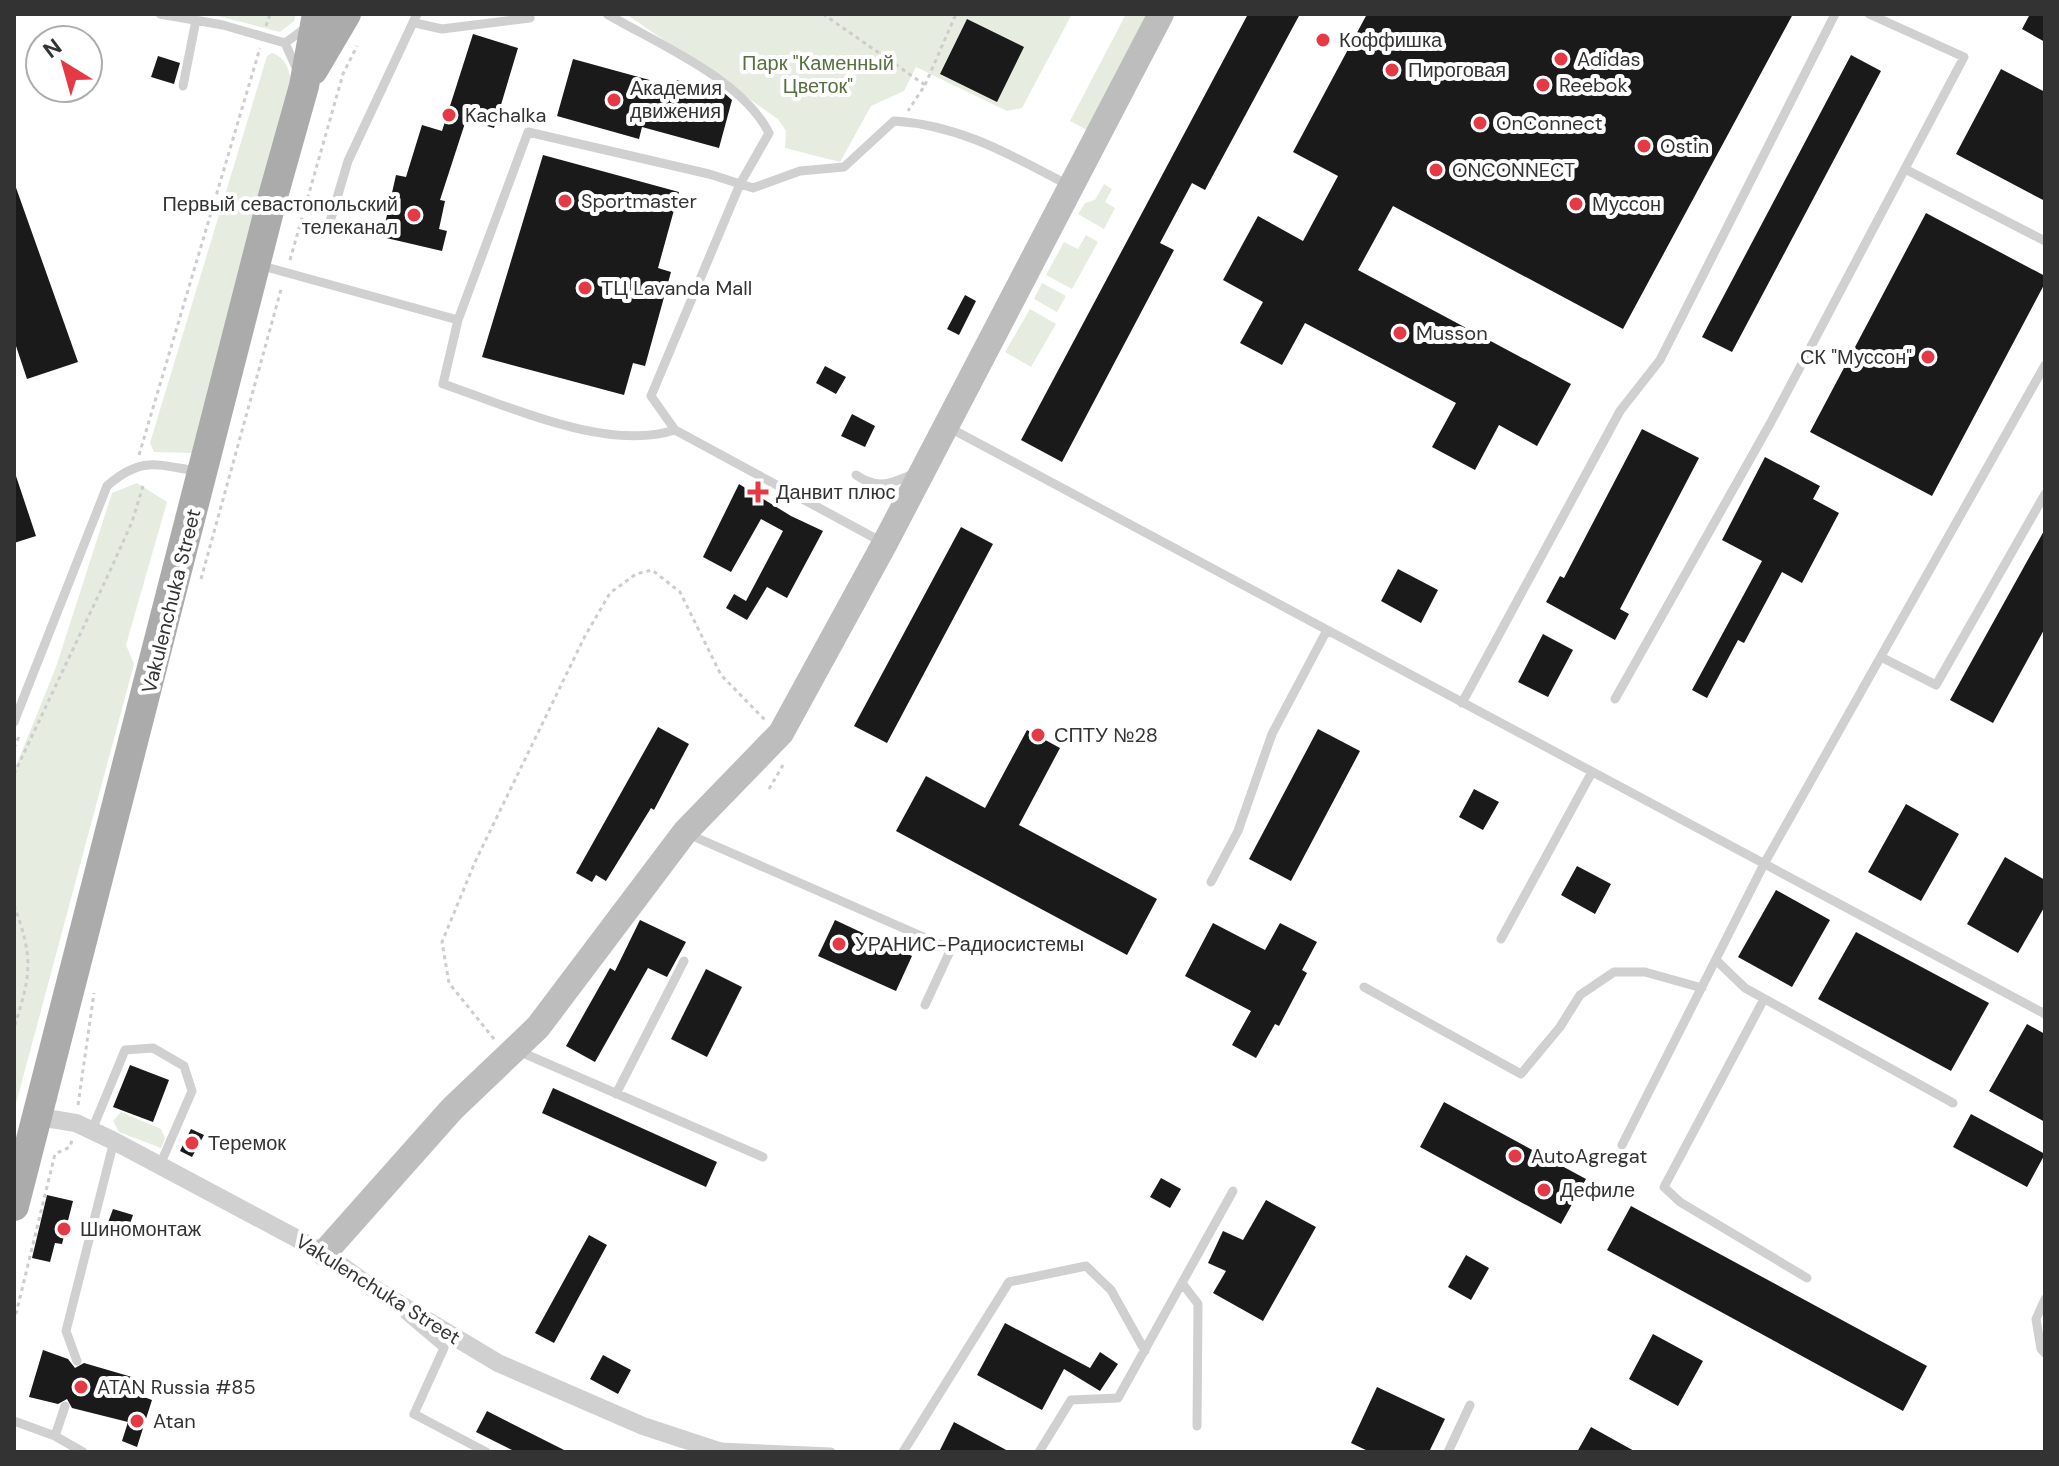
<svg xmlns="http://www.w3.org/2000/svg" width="2059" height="1466" font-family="'DM Sans',sans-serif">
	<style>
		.green { fill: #e6ecdf }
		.building { fill: #1a1a1a }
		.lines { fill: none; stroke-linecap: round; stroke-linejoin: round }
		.path { stroke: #cdcdcd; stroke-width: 3; stroke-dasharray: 4 4; stroke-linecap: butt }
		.lane { stroke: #d0d0d0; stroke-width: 9 }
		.street { stroke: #d0d0d0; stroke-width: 18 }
		.secondary { stroke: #bdbdbd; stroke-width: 26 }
		.primary { stroke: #ababab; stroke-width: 30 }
		.poi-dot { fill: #e63946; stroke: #fff; stroke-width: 3 }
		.labels { text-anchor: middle; stroke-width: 8; stroke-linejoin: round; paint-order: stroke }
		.poi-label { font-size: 20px; fill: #333; stroke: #fff; text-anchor: start }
		.park-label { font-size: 20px; fill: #56703f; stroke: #fff }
		.street-label { font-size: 20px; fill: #333; stroke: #fff }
	</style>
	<rect width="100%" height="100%" fill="#fff"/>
	<path class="green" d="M210 14H296L294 21 280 32Z
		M626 14H1072L1022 108 1007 111 916 67 904 91 871 106 840 162 785 148 786 131 778 119Z
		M1126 14H1153L1091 132 1070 121Z
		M272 53C288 59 289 71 292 86L196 453 154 452 150 443 267 56Z
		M1104 184 1112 189 1105 202 1115 208 1104 229 1078 214 1085 203 1095 200Z
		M1086 235 1098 242 1072 289 1046 275 1064 242 1078 249Z
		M1042 283 1066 296 1057 312 1034 299Z
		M1030 309 1056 324 1031 367 1005 352Z
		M137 483 167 502 126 645 134 664 14 1111V771L56 667 112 493Z
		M121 1112 161 1129 165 1138 161 1148 119 1132 113 1121Z"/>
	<path class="building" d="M1248 14H1300L1205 190 1192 183 1160 243 1174 250 1062 462 1021 440Z
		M1367 14H1793L1623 329 1393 206 1358 270 1571 384 1537 446 1499 425 1475 470 1432 447 1456 403 1305 323 1282 365 1240 343 1263 302 1223 280 1258 216 1303 241 1338 176 1293 152Z
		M2030 14H2045V42L2022 29Z
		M967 19 1024 47 997 102 940 74Z
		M473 34 518 48 494 128 466 120 440 200 445 201 439 229 447 231 442 251 382 237 396 175 406 177 422 125 442 131Z
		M1851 55 1881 71 1732 352 1702 337Z
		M158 56 180 63 174 84 151 77Z
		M573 59 675 87 677 80 724 93 732 100 719 148 642 127 639 139 557 116Z
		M2001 69 2045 92V201L1956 154Z
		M543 155 679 192 658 268 671 272 645 366 633 363 624 395 482 357Z
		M14 182 78 362 27 379 14 340Z
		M1926 213 2045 276V283L1932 496 1810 432Z
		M965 295 976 301 959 335 947 329Z
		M825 366 846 377 836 394 816 383Z
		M852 414 875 426 865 447 841 436Z
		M1642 429 1699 458 1620 609 1629 614 1615 640 1546 602 1560 576 1564 578Z
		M1765 457 1820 486 1813 499 1839 513 1802 583 1782 572 1744 643 1738 640 1707 698 1692 690 1762 561 1722 540Z
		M16 476 36 536 14 543V477Z
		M739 484 791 516 823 531 787 598 767 587 747 620 726 608 734 594 746 601 783 531 761 519 731 572 703 557Z
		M961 527 993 544 887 743 854 726Z
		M2045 529V628L1993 723 1950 700Z
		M1398 569 1438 590 1421 623 1381 601Z
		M1543 634 1573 650 1548 697 1518 682Z
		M658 727 689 744 654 810 651 808 606 881 596 875 592 882 576 873Z
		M1318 729 1360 751 1291 881 1249 859Z
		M1027 730 1060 748 1019 825 1157 899 1127 955 896 831 926 776 985 808Z
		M1474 789 1499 802 1483 830 1459 817Z
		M1906 804 1959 834 1921 901 1868 872Z
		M2005 857 2045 880V906L2018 953 1967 924Z
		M1577 866 1611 884 1595 914 1561 895Z
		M1776 890 1830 920 1792 987 1738 957Z
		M640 920 686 942 667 977 648 968 595 1062 566 1046 610 968 615 971Z
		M835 920 912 956 896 991 818 956Z
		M1213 923 1265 950 1280 923 1317 942 1302 970 1307 973 1279 1026 1275 1024 1256 1058 1232 1045 1251 1011 1185 976Z
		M1856 932 1989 1003 1951 1071 1818 999Z
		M706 969 742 987 707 1057 671 1039Z
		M2027 1024 2045 1034V1122L1989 1091Z
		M130 1065 169 1080 153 1122 113 1107Z
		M553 1088 717 1162 706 1187 542 1113Z
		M1444 1102 1586 1179 1561 1224 1420 1147Z
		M1971 1114 2045 1154 2027 1187 1953 1147Z
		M191 1129 204 1135 192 1157 180 1151Z
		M1161 1178 1181 1189 1170 1208 1150 1197Z
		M47 1195 73 1201 62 1244 55 1243 50 1262 32 1258Z
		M1266 1200 1316 1227 1263 1321 1213 1293 1226 1271 1208 1263 1223 1231 1243 1240Z
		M1631 1206 1927 1366 1903 1411 1607 1250Z
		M113 1209 133 1215 126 1235 106 1228Z
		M589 1235 607 1245 554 1343 535 1333Z
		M1466 1255 1489 1268 1471 1300 1448 1287Z
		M1005 1323 1090 1368 1100 1352 1118 1364 1100 1391 1064 1369 1042 1410 977 1375Z
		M1653 1334 1703 1361 1678 1406 1629 1379Z
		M43 1350 68 1359 75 1368 84 1363 132 1377 128 1391 152 1400 137 1447 122 1441 128 1422 72 1408 67 1399 58 1404 29 1397Z
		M603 1355 631 1370 618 1394 590 1379Z
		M1377 1387 1445 1419 1429 1452H1370L1351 1443Z
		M487 1411 568 1452H516L476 1432Z
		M954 1422 1010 1452H939Z
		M1591 1427 1636 1452H1577Z"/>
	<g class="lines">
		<path class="path" d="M823 14 925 85 908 111
			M266 26 270 14
			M925 85 956 14
			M290 260 343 74 357 46
			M139 455 260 48
			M201 579 282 286
			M14 748 20 734
			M14 774 109 573 132 522 143 486
			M769 789 783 765
			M14 905C34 960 31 974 14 1028
			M494 1039 449 983 442 942 475 862 585 636 610 593 636 574 652 570 680 592 721 675 765 720
			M78 1105 94 993
			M14 1322 55 1154 70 1147 72 1140"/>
		<path class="lane" d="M160 14 223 25 285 43 298 72
			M607 14C658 44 742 79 769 133L740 184 651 396 675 430 882 542
			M415 23 442 29 530 18
			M285 43 308 26
			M183 86 196 20
			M1905 169 2045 241
			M329 225 348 161 417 14
			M259 265 458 320 528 132 709 174 753 188 800 171 844 167 894 121C960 125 1011 155 1068 185
			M458 320 443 384C509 406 606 452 675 430
			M948 427 2045 1014
			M856 475C878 490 891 484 915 473
			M1881 657 1936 685 2045 494
			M1615 699 1771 422 1964 57 1869 14
			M1462 703 1620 411 1660 360 1835 14
			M14 722 107 486C140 457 155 464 196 471
			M688 834 951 949 925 1005
			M1211 882 1238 831 1272 734 1327 630
			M1501 939 1592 772
			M1716 960 1745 988 1953 1103
			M1364 987 1521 1074 1560 1027 1580 995 1614 972H1645L1702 988
			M1764 999 1664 1187 1680 1202 1807 1278
			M516 1050 763 1157
			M616 1094 684 961
			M92 1130 125 1050 153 1048 184 1066 192 1091 160 1165
			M1622 1145 1764 864 2045 365
			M1182 1283 1198 1304 1197 1426
			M2045 1299 2036 1319 2041 1349 2045 1353
			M405 1315 444 1348 414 1414 486 1452
			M77 1361 66 1331 114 1141
			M14 1421 55 1436 83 1452
			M55 1436 65 1406
			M720 1447 831 1452
			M903 1452 1009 1282 1086 1266 1111 1290 1145 1351
			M1039 1452 1071 1400 1118 1398 1233 1191
			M1448 1452 1470 1405"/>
		<path class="street" d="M39 1117 76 1123 114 1141 324 1253 368 1285 498 1363 643 1426 722 1452"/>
		<path class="secondary" d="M324 1253 452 1109 538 1027 685 832 781 733 885 543 1161 14"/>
		<path class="primary" d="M313 70 346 14
			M14 1206 270 207 304 86 317 14"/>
	</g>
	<g class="poi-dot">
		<circle cx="1323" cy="40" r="8"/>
		<circle cx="1561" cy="59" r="8"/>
		<circle cx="1392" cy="70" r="8"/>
		<circle cx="1543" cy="85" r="8"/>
		<circle cx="614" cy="100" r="8"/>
		<circle cx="449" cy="115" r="8"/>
		<circle cx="1480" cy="123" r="8"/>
		<circle cx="1644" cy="146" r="8"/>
		<circle cx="1436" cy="170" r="8"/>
		<circle cx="565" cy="201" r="8"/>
		<circle cx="1576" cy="204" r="8"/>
		<circle cx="414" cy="215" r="8"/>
		<circle cx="585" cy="288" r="8"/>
		<circle cx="1400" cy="333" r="8"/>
		<circle cx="1928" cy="357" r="8"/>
		<path d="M754 480h8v8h8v8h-8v8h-8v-8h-8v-8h8z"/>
		<circle cx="1038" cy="735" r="8"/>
		<circle cx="839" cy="944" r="8"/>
		<circle cx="192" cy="1143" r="8"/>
		<circle cx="1515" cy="1156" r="8"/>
		<circle cx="1544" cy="1190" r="8"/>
		<circle cx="64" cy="1229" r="8"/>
		<circle cx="81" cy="1387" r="8"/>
		<circle cx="137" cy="1421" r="8"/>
	</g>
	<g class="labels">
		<g class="poi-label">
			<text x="1339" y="47">Коффишка</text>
			<text x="1577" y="66">Adidas</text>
			<text x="1408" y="77">Пироговая</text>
			<text x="1559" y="92">Reebok</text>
			<text x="630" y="95">Академия<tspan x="630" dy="23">движения</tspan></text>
			<text x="465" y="122">Kachalka</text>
			<text x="1496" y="130">OnConnect</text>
			<text x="1660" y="153">Ostin</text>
			<text x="1452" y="177">ONCONNECT</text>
			<text x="581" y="208">Sportmaster</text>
			<text x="398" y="211" text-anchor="end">Первый севастопольский<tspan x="398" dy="23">телеканал</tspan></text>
			<text x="1592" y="211">Муссон</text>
			<text x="601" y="295">ТЦ Lavanda Mall</text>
			<text x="1416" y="340">Musson</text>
			<text x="1912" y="364" text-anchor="end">СК "Муссон"</text>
			<text x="776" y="499">Данвит плюс</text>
			<text x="1054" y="742">СПТУ №28</text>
			<text x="855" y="951">УРАНИС-Радиосистемы</text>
			<text x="208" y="1150">Теремок</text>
			<text x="1531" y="1163">AutoAgregat</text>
			<text x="1560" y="1197">Дефиле</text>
			<text x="80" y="1236">Шиномонтаж</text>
			<text x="97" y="1394">ATAN Russia #85</text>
			<text x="153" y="1428">Atan</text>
		</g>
		<g class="park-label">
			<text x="818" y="70">Парк "Каменный<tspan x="818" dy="23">Цветок"</tspan></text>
		</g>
		<g class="street-label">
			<text transform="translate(171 601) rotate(-76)" y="7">Vakulenchuka Street</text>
			<text transform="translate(378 1289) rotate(32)" y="7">Vakulenchuka Street</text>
		</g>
	</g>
	<rect width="2059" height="1466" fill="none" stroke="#333333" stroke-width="32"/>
	<g transform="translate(64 64) rotate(323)"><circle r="38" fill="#ffffff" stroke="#adadad" stroke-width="2"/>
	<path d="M0-6L14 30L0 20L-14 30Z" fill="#e63946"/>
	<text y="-12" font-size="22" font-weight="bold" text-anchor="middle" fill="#333333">N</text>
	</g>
</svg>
